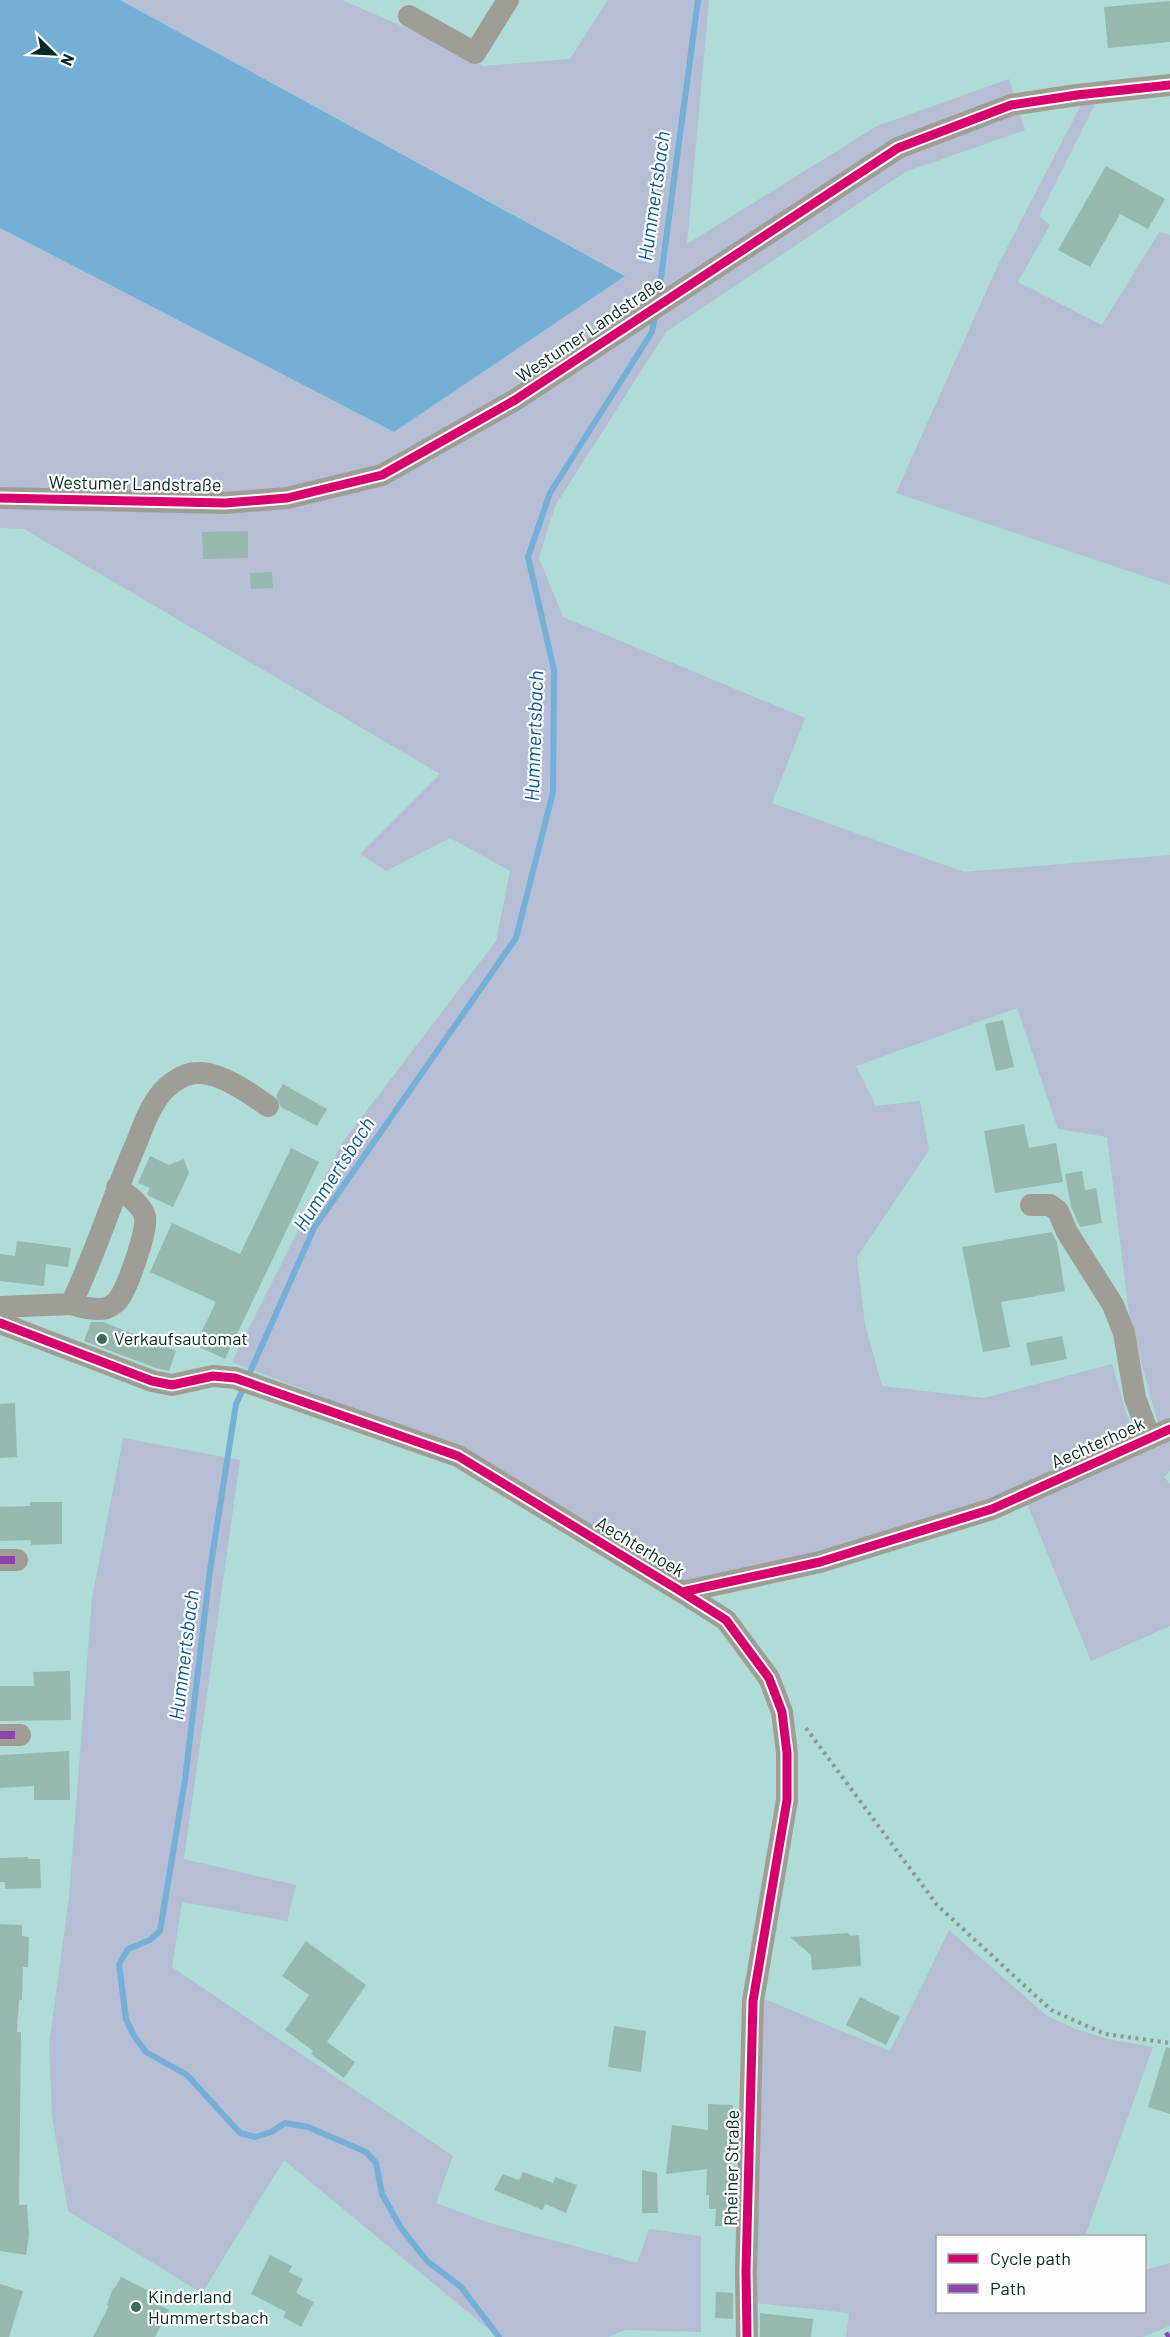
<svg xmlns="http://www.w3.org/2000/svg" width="1170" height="2337" font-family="Barlow,sans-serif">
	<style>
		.green { fill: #b5bed4 }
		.water { fill: #75afd5 }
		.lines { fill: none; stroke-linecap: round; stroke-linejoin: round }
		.stream { stroke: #75afd5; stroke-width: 6 }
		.building { fill: #97b8b0 }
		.path { stroke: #8f9892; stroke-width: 4; stroke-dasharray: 3 4.5; stroke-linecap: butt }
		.minor { stroke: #9f9e96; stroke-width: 22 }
		.quiet { stroke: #8e44ad; stroke-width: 8; stroke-dasharray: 15 8; stroke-linecap: butt }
		.cycleway-casing { stroke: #fdfdfd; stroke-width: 13 }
		.cycleway { stroke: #d6006c; stroke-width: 9 }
		.poi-dot { fill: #3f6763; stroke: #fdfdfd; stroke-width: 2 }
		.labels { text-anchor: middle; stroke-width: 4.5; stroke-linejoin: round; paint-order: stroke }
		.street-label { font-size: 18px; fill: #032825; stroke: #fdfdfd }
		.poi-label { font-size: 18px; fill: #032825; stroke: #fdfdfd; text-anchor: start }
		.water-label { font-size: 20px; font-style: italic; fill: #0f588d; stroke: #fdfdfd }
	</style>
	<rect width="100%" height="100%" fill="#afdcd7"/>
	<path class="green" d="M120 0H342L411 30 483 66 570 59 608 0H709L687 244 877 126 1009 79 1025 130 905 172 666 332 555 506 539 558 563 617 805 718 772 803 964 872 1170 855V1417L1158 1423 1130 1321 1107 1137 1058 1129 1017 1008 856 1066 876 1106 920 1101 929 1150 857 1257 865 1324 882 1386 984 1398 1112 1364 1133 1436 987 1501 811 1556 680 1582 464 1451 232 1362 342 1143 496 941 510 871 450 838 386 871 360 854 440 774 24 529 0 528V228L394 432 624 275Z
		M1097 100 1039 216 1050 225 1018 282 1102 325 1159 232 1170 235V585L896 493 997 267 1081 105Z
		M123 1438 240 1460 184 1859 296 1885 287 1921 182 1902 172 1967 453 2156 436 2203 490 2223 637 2263 649 2229 701 2236V2332L625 2330 608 2337H498L284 2160 202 2293 68 2211 52 2116 49 2045 69 1897 92 1598Z
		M1170 1438V1471L1164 1477 1170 1484V1626L1091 1661 1026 1501Z
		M949 1930 1047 2016 1076 2029 1112 2040 1153 2047 1085 2236H938V2312H1144L1145 2270 1170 2263V2326L1143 2337H846L849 2313 755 2303 762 1998 890 2051Z"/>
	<path class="water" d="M0 0H120L625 276 394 432 0 228Z"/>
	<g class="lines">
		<path class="stream" d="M658 300 698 0
			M248 1377 314 1228 516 938 553 792 554 670 528 557 550 493 652 332 655 316
			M244 1387 236 1404 210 1570 185 1780 160 1931 150 1940 128 1949 119 1964 126 2019 134 2036 146 2052 187 2075 240 2133 255 2137 271 2132 285 2123 308 2127 366 2152 376 2163 382 2194 401 2228 427 2261 461 2287 499 2337"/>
	</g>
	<path class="building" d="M1170 1V42L1108 48 1104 7Z
		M1106 166 1165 199 1148 229 1120 214 1090 267 1058 250Z
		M248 531V558L203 559 202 532Z
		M272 572 273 588 251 589 250 573Z
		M1003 1020 1014 1067 996 1071 985 1024Z
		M283 1084 327 1109 317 1126 281 1107 276 1096Z
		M1024 1124 1029 1148 1056 1143 1063 1182 995 1193 984 1131Z
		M291 1148 319 1162 225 1359 195 1345 216 1302 150 1272 172 1223 240 1254Z
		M150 1156 169 1165 184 1159 189 1173 173 1207 149 1196 147 1194 150 1188 138 1183Z
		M1082 1171 1085 1190 1096 1188 1102 1223 1080 1227 1071 1207 1065 1174Z
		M1052 1232 1057 1242 1065 1291 1001 1302 1010 1347 983 1352 962 1247Z
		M17 1241 71 1248 68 1267 46 1264 44 1286 0 1281V1254L15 1256Z
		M91 1322H103L176 1351 169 1371 156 1368 84 1341Z
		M1062 1336 1067 1359 1031 1366 1026 1343Z
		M15 1403 17 1457 0 1458V1404Z
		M30 1502H62V1544L31 1545V1540L0 1541V1507L30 1506Z
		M70 1671 71 1720 0 1721V1686H34L33 1672Z
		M69 1751 70 1800H34V1786L0 1788V1755Z
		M28 1857V1859H40L41 1888 5 1889V1882H0V1858Z
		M0 1924 22 1925V1936L29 1937 28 1967H23L22 2000H19L17 2032H21L19 2205H27L29 2235 26 2255 0 2251Z
		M848 1933 851 1936 859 1935 861 1966 812 1970 811 1955 790 1937Z
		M306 1941 366 1985 327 2042 355 2062 344 2078 311 2054 313 2051 285 2030 309 1995 282 1976Z
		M860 1997 900 2017 886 2045 846 2025Z
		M614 2026 646 2031 641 2072 608 2067Z
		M1166 2047 1170 2048V2114L1148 2107Z
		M708 2104 733 2105 730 2204H733L732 2226H715L716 2209H709V2195H706L707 2169 666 2174 672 2125 708 2130Z
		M642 2170 657 2173 658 2213H642Z
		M523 2172 553 2183 555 2177 577 2185 566 2213 545 2204 543 2210 494 2190 503 2174 519 2180Z
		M270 2255 292 2266 289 2272 303 2279 296 2293 314 2302 301 2327 283 2317 286 2312 251 2294Z
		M121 2277 149 2291 146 2299 169 2310 155 2337H93L109 2306 107 2305 113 2288H115Z
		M0 2284 23 2291 9 2337H0Z
		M716 2292 733 2293V2319L715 2318Z
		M760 2313 813 2319 811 2337H760Z"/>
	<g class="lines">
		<path class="path" d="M806 1728 937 1905 1051 2010 1105 2034 1170 2043"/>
		<path class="minor" d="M409 16 475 53 508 0
			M0 498 225 503 287 498 382 475 515 400 898 148 1011 105 1077 95 1170 85
			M1031 1205H1050L1058 1211 1067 1232 1113 1305 1124 1333 1135 1398 1150 1438
			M71 1304C82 1307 95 1311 107 1308 111 1306 116 1303 118 1300 127 1289 148 1230 145 1217 142 1204 127 1195 117 1187
			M0 1307 71 1304C96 1253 113 1196 136 1144 143 1126 150 1106 163 1091 173 1081 184 1073 198 1073 220 1072 251 1094 268 1106
			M0 1323 152 1381 172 1385 213 1376 235 1378 458 1456 682 1592 820 1562 992 1509 1170 1429
			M0 1560H17
			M682 1592 726 1620 769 1678 782 1712 787 1753V1800L753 2001 746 2271 747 2337
			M0 1735H20"/>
		<path class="quiet" d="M0 1560H17
			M0 1735H20
			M1166 2337 1170 2335"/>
		<g class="cycleway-casing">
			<path id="cycleway" d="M0 498 225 503 287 498 382 475 515 400 898 148 1011 105 1077 95 1170 85
				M0 1323 152 1381 172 1385 213 1376 235 1378 458 1456 682 1592 820 1562 992 1509 1170 1429
				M682 1592 726 1620 769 1678 782 1712 787 1753V1800L753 2001 746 2271 747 2337"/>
		</g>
		<use href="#cycleway" class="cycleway"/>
	</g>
	<g class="poi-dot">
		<circle cx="102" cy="1339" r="6"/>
		<circle cx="136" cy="2307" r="6"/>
	</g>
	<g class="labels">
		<g class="street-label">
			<text transform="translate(590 330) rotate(-34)" y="6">Westumer Landstraße</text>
			<text transform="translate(135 484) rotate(1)" y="6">Westumer Landstraße</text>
			<text transform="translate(1098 1443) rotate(-24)" y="6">Aechterhoek</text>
			<text transform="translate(640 1547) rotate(31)" y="6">Aechterhoek</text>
			<text transform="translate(732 2168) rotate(-89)" y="6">Rheiner Straße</text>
		</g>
		<g class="poi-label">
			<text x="114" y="1345">Verkaufsautomat</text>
			<text x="148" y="2303">Kinderland<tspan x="148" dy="21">Hummertsbach</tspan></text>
		</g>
		<g class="water-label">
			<text transform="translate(654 196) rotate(-82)" y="7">Hummertsbach</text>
			<text transform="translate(534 736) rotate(-88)" y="7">Hummertsbach</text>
			<text transform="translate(334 1174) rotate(-57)" y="7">Hummertsbach</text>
			<text transform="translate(184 1655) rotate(-83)" y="7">Hummertsbach</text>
		</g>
	</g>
	<rect x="936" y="2235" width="210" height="78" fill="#fdfdfd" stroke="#99a8a7" stroke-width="1.5"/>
	<rect x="948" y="2254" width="30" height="9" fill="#d6006c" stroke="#99a8a7" stroke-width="1.5"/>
	<text x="990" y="2265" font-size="18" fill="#032825">Cycle path</text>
	<rect x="948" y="2284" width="30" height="9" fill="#8e44ad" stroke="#99a8a7" stroke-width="1.5"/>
	<text x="990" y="2295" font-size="18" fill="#032825">Path</text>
	<g transform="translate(54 54) rotate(114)" stroke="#fdfdfd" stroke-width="4.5" paint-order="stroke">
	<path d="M0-4.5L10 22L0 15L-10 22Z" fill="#032825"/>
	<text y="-9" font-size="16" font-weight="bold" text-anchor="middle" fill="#032825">N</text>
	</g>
</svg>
